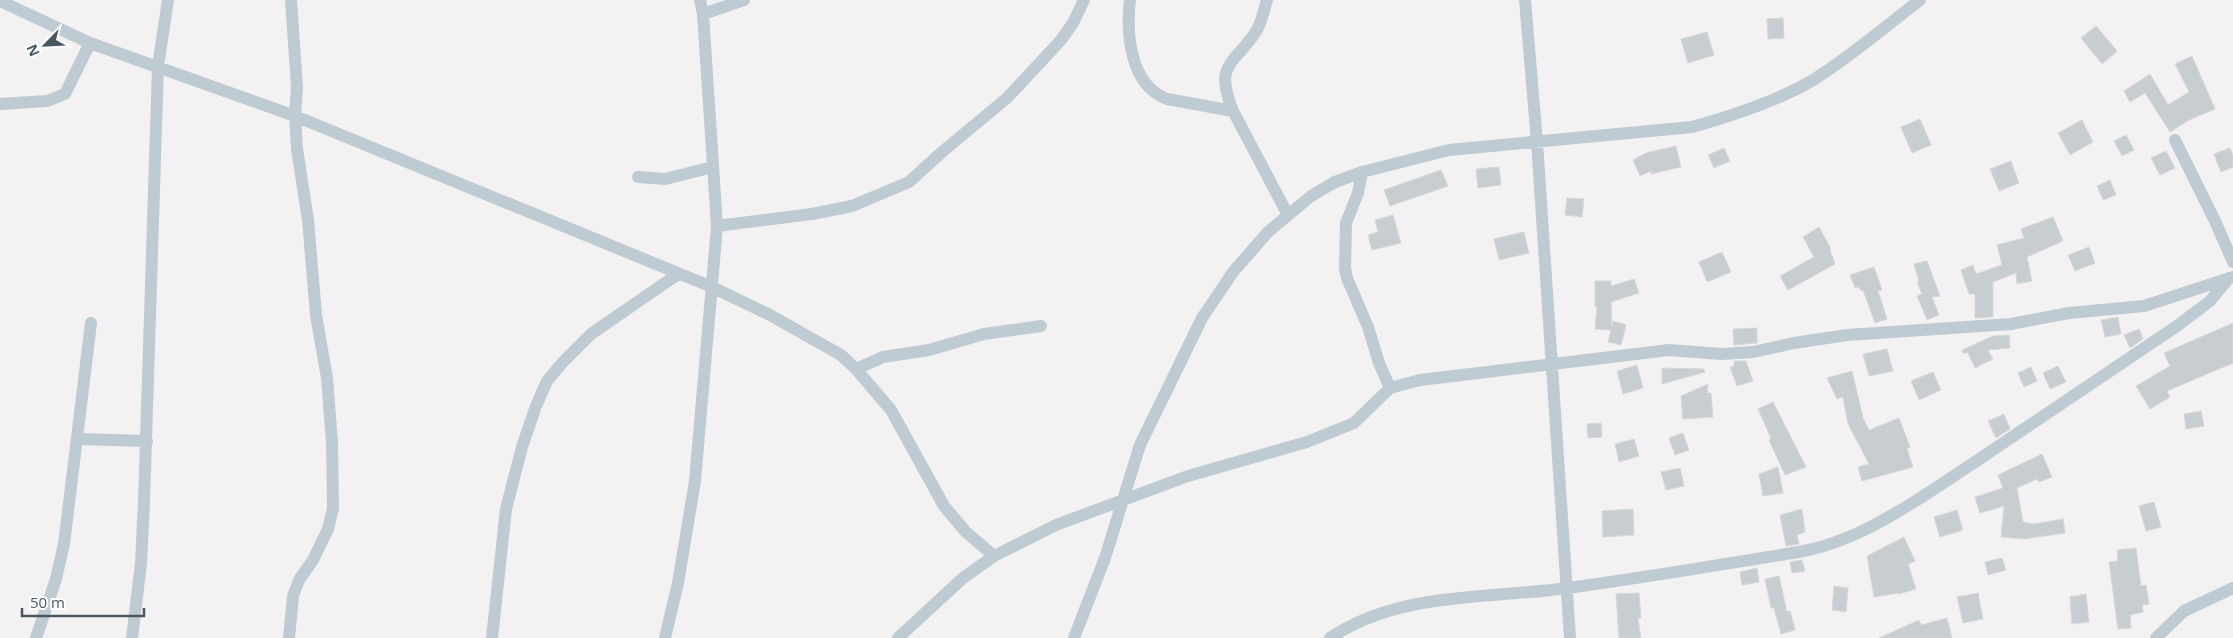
<svg xmlns="http://www.w3.org/2000/svg" width="2233" height="638" font-family="'Open Sans',sans-serif">
	<style>
		.building { fill: #c8cdd2; stroke: #d5d8dd }
		.lines { fill: none; stroke-linecap: round; stroke-linejoin: round }
		.minor { stroke: #becbd2; stroke-width: 12 }
	</style>
	<rect width="100%" height="100%" fill="#f4f1f2"/>
	<path class="building" d="M1783 18 1784 38 1768 39 1767 19Z
		M2096 26 2117 51 2102 64 2081 38Z
		M1707 32 1714 55 1688 63 1681 39Z
		M2192 56 2215 109 2189 120 2170 132 2145 93 2130 102 2124 91 2150 74 2168 105 2189 92 2175 64Z
		M1920 119 1931 145 1912 153 1901 127Z
		M2082 120 2093 142 2070 155 2058 133Z
		M2126 135 2134 150 2122 156 2114 141Z
		M1676 146 1681 167 1651 174V171L1640 176 1633 160 1646 153Z
		M1724 148 1730 161 1714 168 1708 155Z
		M2230 148 2233 156V167L2221 172 2214 154Z
		M2166 151 2175 168 2160 175 2151 158Z
		M2011 161 2019 183 1999 191 1990 169Z
		M1499 167 1501 185 1478 188 1476 169Z
		M1441 170 1448 186 1390 206 1384 190Z
		M2110 180 2116 195 2103 200 2097 186Z
		M1567 198 1584 199 1582 217 1565 215Z
		M1393 215 1401 243 1372 250 1368 235 1378 232 1375 220Z
		M2053 217 2063 241 2027 257 2032 281 2017 284 2016 273 1993 282V317L1975 318V294H1969L1961 270 1973 265 1976 274 2002 265 1997 245 2024 238 2021 229Z
		M1819 227 1831 249 1830 250 1835 264 1788 290 1780 276 1814 257 1803 237Z
		M1524 232 1529 253 1499 260 1494 239Z
		M2089 247 2095 263 2075 271 2068 255Z
		M1722 252 1731 272 1707 282 1699 262Z
		M1927 261 1940 296 1932 297 1939 315 1927 320 1917 296 1922 294 1917 282 1919 281 1914 264Z
		M1874 267 1882 290 1878 291 1887 319 1875 323 1863 290 1861 291 1859 287 1855 288 1850 275Z
		M1634 279 1639 293 1611 302 1612 327 1613 321 1626 325 1621 345 1608 342 1611 330 1595 329 1597 307H1595V281H1611V286Z
		M2118 317 2121 334 2105 337 2101 320Z
		M2233 323V363L2167 391 2170 397 2150 409 2136 386 2170 366 2164 353Z
		M1757 328V343L1734 345 1733 329Z
		M2139 329 2143 339 2130 348 2124 335Z
		M2009 335 2010 348 1988 350 1993 359 1975 368 1968 353H1963L1962 350 1993 336Z
		M1887 349 1893 371 1869 376 1863 354Z
		M1734 361H1746L1753 381 1737 386 1730 367 1734 366Z
		M1637 365 1643 388 1623 394 1617 371Z
		M2058 366 2066 382 2050 389 2043 373Z
		M2031 367 2037 381 2024 387 2018 373Z
		M1662 368 1704 369 1705 372 1662 384Z
		M1852 371 1863 418 1869 430 1899 418 1910 447 1907 449 1913 467 1862 481 1858 467 1869 464 1848 424 1843 397 1837 399 1827 378Z
		M1933 372 1941 390 1919 400 1911 381Z
		M1708 384 1707 393H1711L1713 417 1683 419 1681 396Z
		M1773 402 1806 467 1785 475 1769 440 1771 438 1758 409Z
		M2201 411 2204 426 2186 429 2184 414Z
		M2004 414 2010 429 1996 438 1988 421Z
		M1601 423 1602 437 1588 438 1587 424Z
		M1683 433 1689 450 1675 455 1669 438Z
		M1634 439 1639 456 1619 462 1615 444Z
		M2042 454 2052 477 2039 482 2037 479 2017 488 2023 522 2034 524 2063 519 2065 533 2024 539 2001 537 2004 506 1980 513 1975 497 2003 488 1998 475Z
		M1778 467 1783 493 1763 496 1759 474Z
		M1680 468 1684 486 1666 490 1661 472Z
		M2154 502 2161 527 2146 531 2139 506Z
		M1633 509 1634 535 1603 537 1602 511Z
		M1802 509 1805 532 1797 535 1799 544 1786 546 1780 515Z
		M1957 510 1963 530 1940 537 1934 517Z
		M1904 537 1915 561 1908 564 1916 589 1899 594V593L1874 597 1867 556Z
		M2136 548 2141 586 2146 585 2149 604 2142 605 2143 612 2130 615 2131 628 2118 629 2109 562 2118 561 2117 550Z
		M2002 558 2006 570 1988 575 1985 562Z
		M1802 560 1805 571 1792 573 1790 562Z
		M1757 568 1759 582 1742 585 1740 572Z
		M1779 576 1787 612 1790 611 1795 630 1781 634 1774 608H1771L1765 579Z
		M1834 586 1848 588 1846 612 1832 610Z
		M1639 593 1641 618H1638L1641 638H1619L1616 594Z
		M1978 593 1983 619 1963 623 1957 597Z
		M2086 594 2089 622 2072 624 2070 597Z
		M1947 618 1952 638H1879L1919 620 1921 625Z"/>
	<g class="lines">
		<path class="minor" d="M1130 0C1126 34 1130 85 1167 99L1233 111
			M1267 0C1264 10 1262 21 1257 30 1235 65 1213 62 1233 111L1288 215
			M1525 0 1537 142 1570 638
			M0 1 90 43 295 116 712 287 770 315 841 355 856 369 891 410 944 506 966 532 994 556
			M703 14 744 0
			M0 104 47 101 65 94 90 43
			M2175 140 2215 221 2233 262
			M1362 172 1358 193 1346 223 1345 268 1347 278 1368 327 1379 363 1390 388
			M638 177 665 179 713 167
			M717 226 812 214 852 206 909 182 942 152 1007 98 1061 40 1073 23 1084 0
			M856 369 883 357 929 350 984 334 1041 326
			M77 439 147 441
			M36 638 56 579 64 544 91 323
			M132 638 141 563 144 502 158 66 168 0
			M289 638 293 596 299 580 313 560 328 529 333 508 332 442 327 378 316 315 308 220 297 149 295 116 297 87 291 0
			M492 638 506 509 522 447 536 406 547 381 563 362 591 334 678 274
			M665 638 678 583 695 481 717 226 703 14 700 0
			M898 638 963 578 994 556 1056 525 1188 476 1307 442 1354 423 1390 388 1420 380 1669 350 1721 354 1753 352 1794 343 1847 335 2011 324 2069 313 2144 306 2233 277
			M1074 638 1105 558 1140 445 1202 318 1233 272 1268 232 1311 196 1335 182 1362 172 1449 150 1692 127C1731 116 1778 101 1813 80 1849 58 1886 26 1920 0
			M1330 638C1400 591 1488 599 1568 588 1647 577 1726 564 1804 551 1865 539 1921 497 1972 464 2041 418 2108 372 2177 326L2210 301 2229 278
			M2156 638 2184 611 2233 588"/>
	</g>
	<g transform="translate(45 45) rotate(246)" stroke="#ffffff" stroke-width="4" paint-order="stroke">
	<path d="M0-4L9 19L0 12L-9 19Z" fill="#485861"/>
	<text y="-8" font-size="14" font-weight="bold" text-anchor="middle" fill="#485861">N</text>
	</g>
	<path d="M22 608v8h122v-8" fill="none" stroke="#485861" stroke-width="2.5"/>
	<text x="30" y="608" font-size="15" fill="#485861" stroke="#ffffff" stroke-width="4" paint-order="stroke">50 m</text>
</svg>
